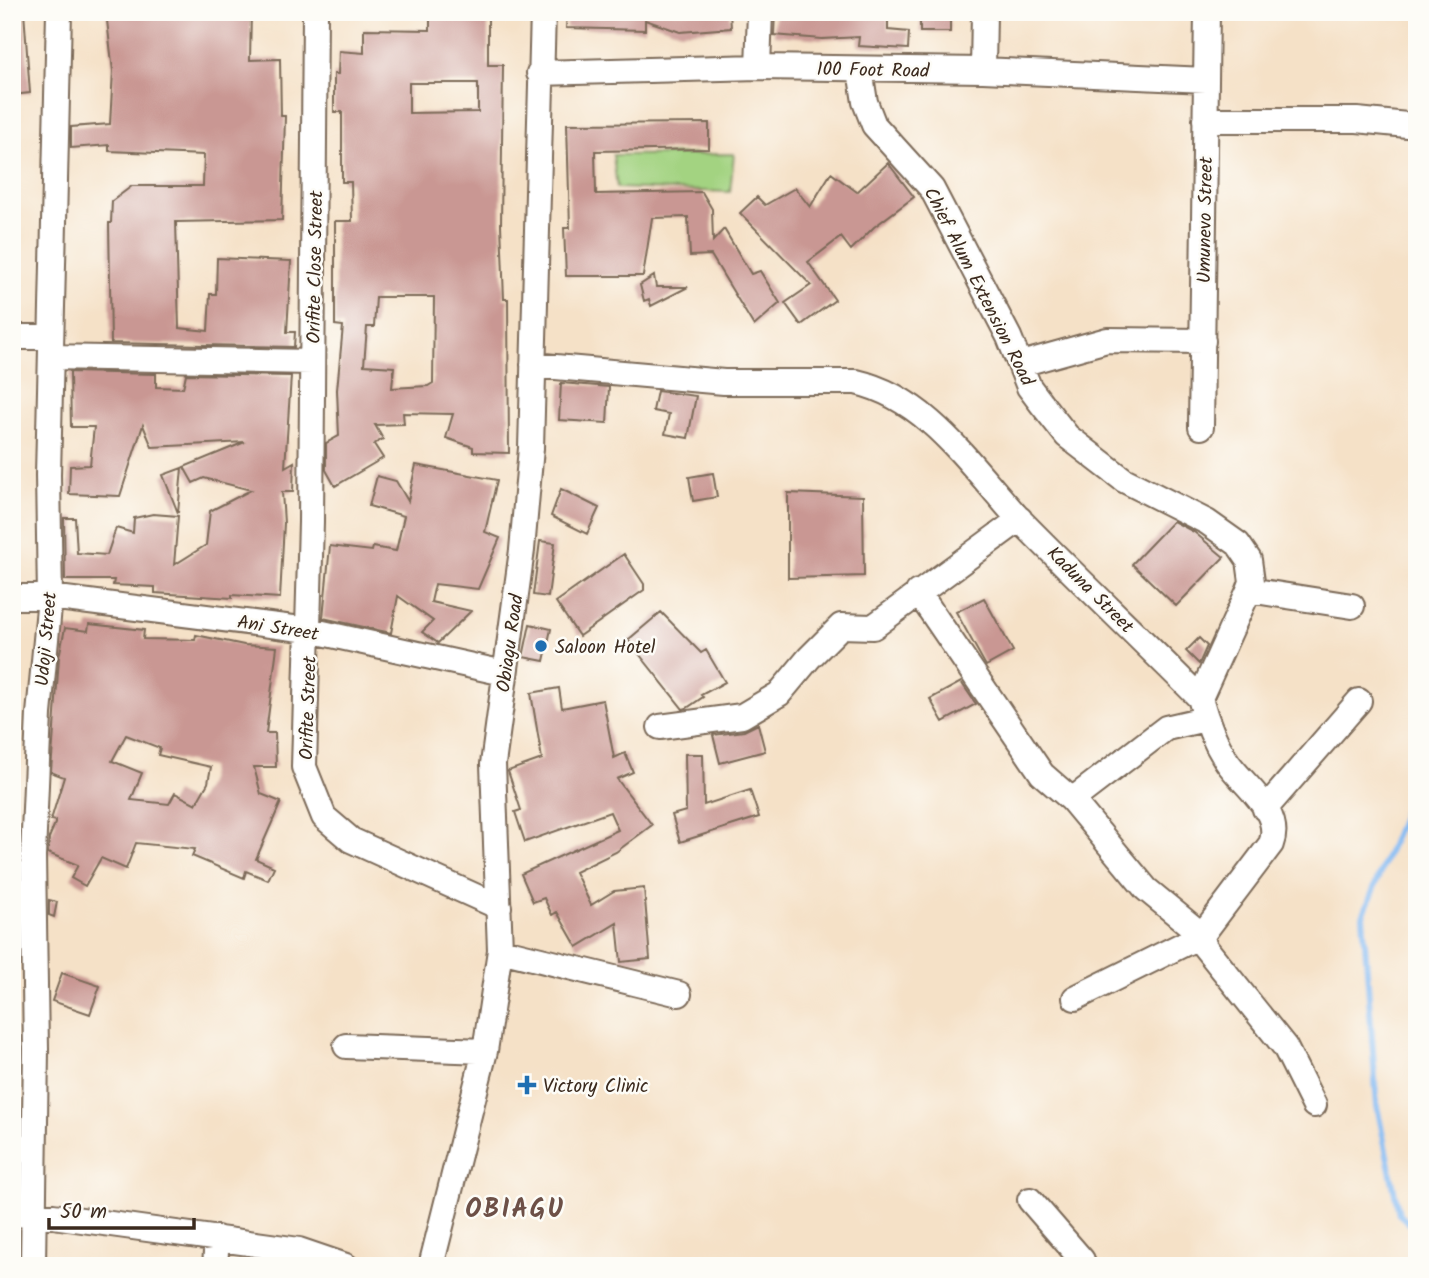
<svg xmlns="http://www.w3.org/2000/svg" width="1429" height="1278" font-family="Kalam,sans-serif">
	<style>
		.green { fill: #a3d381; stroke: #6f7e50; stroke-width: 2 }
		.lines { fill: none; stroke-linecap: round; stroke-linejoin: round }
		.stream { stroke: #83baf3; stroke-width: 6 }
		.building { fill: #c99793; fill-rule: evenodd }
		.minor-casing { stroke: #7c6a59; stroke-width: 28 }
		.minor { stroke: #fff; stroke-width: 24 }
		.poi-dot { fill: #1f6fb2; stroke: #fdfcf7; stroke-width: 2.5 }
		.labels { text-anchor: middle; stroke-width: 5; stroke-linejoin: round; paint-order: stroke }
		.street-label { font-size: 19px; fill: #3b2a1e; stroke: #fdfcf7 }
		.poi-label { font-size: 19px; fill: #3b2a1e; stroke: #fdfcf7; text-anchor: start }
		.district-label { font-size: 26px; font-weight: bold; letter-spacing: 2px; fill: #6d5047; stroke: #fdfcf7 }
	</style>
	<rect width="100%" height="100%" fill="#fdfcf7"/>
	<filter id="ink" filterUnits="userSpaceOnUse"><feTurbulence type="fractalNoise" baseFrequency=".0143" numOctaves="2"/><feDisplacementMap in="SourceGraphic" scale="14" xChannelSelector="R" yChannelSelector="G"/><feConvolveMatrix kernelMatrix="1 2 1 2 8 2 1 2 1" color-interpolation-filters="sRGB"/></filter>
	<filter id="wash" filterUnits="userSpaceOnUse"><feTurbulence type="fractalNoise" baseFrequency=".00686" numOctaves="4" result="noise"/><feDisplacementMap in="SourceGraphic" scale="28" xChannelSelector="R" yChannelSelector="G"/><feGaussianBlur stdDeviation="1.57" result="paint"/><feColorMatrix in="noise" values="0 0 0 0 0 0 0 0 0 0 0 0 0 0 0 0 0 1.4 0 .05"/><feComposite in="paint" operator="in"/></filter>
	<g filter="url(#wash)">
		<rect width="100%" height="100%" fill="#f5e1c7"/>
		<path class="green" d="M734 154 730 192 617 188 613 155Z"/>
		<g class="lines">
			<path class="stream" d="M1417 779 1363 916 1377 1106 1399 1214 1417 1230"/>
		</g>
		<g id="blocks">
			<path class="building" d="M12 12H24L30 93 12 95Z
				M106 12H251L250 60 280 59 281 116H285L282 220 176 222 179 328 208 331 210 294H216L217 258 291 261 287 332H295L294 347 111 343 109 223H111L112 201 132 186H203L204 155 109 151V145L71 148V127L110 124 113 71Z
				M567 12H730L731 28 680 32 645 20V30L566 28Z
				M775 12H877L878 18 888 17V30L909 32 908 49 858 46 859 37 822 39 774 35Z
				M920 12H950V32H920Z
				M430 17H488V65H503L501 225 504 299H508L509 453 473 452V447L446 438 453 414 403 413 404 424 375 425 383 439 374 444 383 458 335 486 326 470V443L339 436 337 390 343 326 335 325V221H352L351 182H342V112H334V74H338L339 51 364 53V29L430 30ZM409 83H478V112L409 113ZM376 297H434L433 383 428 386 392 388 394 367 364 365 367 327H374Z
				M709 123V149L595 151 596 194 702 192 712 209 713 241 724 229 751 274 760 271 780 303 754 326 711 255 690 256 688 217 652 218 643 276H566L564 228H570L567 124Z
				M888 163 914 197 874 227 851 250 841 237 808 262 835 300 801 325 785 303 811 285 740 213 757 197 765 205 795 188 810 207 831 173 857 192Z
				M654 276 656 287H688L651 306 649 299 644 301 640 285Z
				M70 372 156 374V387L183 388 186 374 291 376 285 467 294 462 293 492H282L284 523 280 598 232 595V598L155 593V587L113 585 114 580H65L64 518H75L77 553 107 555 116 528 133 533 134 518 153 514 178 516 174 565 206 545 210 511 251 490 204 478 193 483 184 467 245 442 152 447 143 425 120 496 69 494 70 466 90 465 94 427H71Z
				M561 383 609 387 607 423 559 420Z
				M657 391 696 396 688 438 665 434 669 414 653 411Z
				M416 465 497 480 485 532 500 538 478 589 435 584 431 602 471 611 438 643 422 632 433 621 398 596 391 633 323 618 330 546 372 551 373 547 396 551 404 516 369 506 377 476 396 481 408 501Z
				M182 468 178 513 163 475Z
				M713 473 717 497 693 501 689 477Z
				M561 489 599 508 587 534 551 516Z
				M788 493 863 496 864 576 788 578Z
				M1173 521 1194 532 1224 557 1176 606 1132 564Z
				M540 541 555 543 548 597 533 595Z
				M624 554 644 584V590L579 636 556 602Z
				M984 598 1013 651 986 666 956 612Z
				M661 612 701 653 706 650 725 682 701 695 703 697 687 708 683 709 628 640Z
				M89 624 144 630 143 639 195 640 196 635 244 645 277 647 266 733H275L276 767H254L261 794 281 802 256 859 274 867 268 880 246 871 244 878 192 856 195 849 136 843 126 869 101 858 85 886 71 878 78 865 48 853 49 838 56 821 51 820 64 777 51 772 59 657 65 628 88 631ZM126 735 160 748 158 755 211 767 208 783 196 804 175 793 169 804 131 800 142 773 112 761Z
				M530 624 551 629 544 661 523 657Z
				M1199 638 1207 646 1199 664 1186 651Z
				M961 682 976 704 943 722 930 699Z
				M559 688 562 708 603 700 614 758 625 753 633 772 617 779 652 825 616 852 575 872 591 905 614 891 644 888 650 959 621 962 617 923 577 947 557 912 552 915 544 898 533 902 521 874 618 830 610 812 525 842 515 812 521 810 508 771 542 759 531 693Z
				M758 724 765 751 720 763 713 735 744 731Z
				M685 754H703L704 805 750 790 759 817 680 842 672 815 686 811Z
				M49 900 57 902 54 917 49 915Z
				M62 973 100 986 90 1014 52 1001Z"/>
		</g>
	</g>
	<g filter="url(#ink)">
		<use href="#blocks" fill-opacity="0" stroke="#7c6a59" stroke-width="2"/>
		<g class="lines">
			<g class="minor-casing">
				<path id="minor" d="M315 12 311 522 304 767 324 817 351 840 499 907
					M758 67 760 12
					M860 70 865 102 874 125 932 189 1009 337 1029 387 1041 403 1067 436 1124 480 1207 522 1238 544 1249 560 1252 582 1249 590 1200 698
					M983 70 984 12
					M539 73 758 67 983 70 1206 80
					M1205 120H1357L1417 126
					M12 337H51
					M51 357 312 362
					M1021 364 1107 340 1203 341
					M533 365 724 382H856C930 399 972 469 1021 521 1080 581 1141 639 1200 698 1206 720 1214 741 1226 760 1241 784 1284 811 1271 844L1202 935 1204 946 1285 1047 1314 1105
					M1201 427 1207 12
					M1249 590 1352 606
					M918 592 1042 774 1072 800 1146 889 1202 935 1075 998
					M12 597H50L309 630 504 673
					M660 727 742 716 779 694 809 658 841 626 873 627 1020 519
					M1072 800 1166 728 1205 719
					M1265 809 1359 701
					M500 950 679 994
					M346 1046 485 1051
					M1030 1200 1082 1260 1083 1266
					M12 1214 53 1216 299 1250 346 1266
					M33 1266 36 1049 33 856 39 714 50 597 48 475 59 12
					M215 1266 217 1238
					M431 1266 485 1051 500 950 493 764 522 550 531 448 543 12"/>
			</g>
			<use href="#minor" class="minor"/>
		</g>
	</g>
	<g class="poi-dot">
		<circle cx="541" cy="646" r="7"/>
		<path d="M523.5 1074.5h7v7h7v7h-7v7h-7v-7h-7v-7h7z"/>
	</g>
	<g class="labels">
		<g class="street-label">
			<text transform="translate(873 69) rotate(1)" y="7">100 Foot Road</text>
			<text transform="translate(1204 220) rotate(-89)" y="7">Umunevo Street</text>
			<text transform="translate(314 267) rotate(-89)" y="7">Orifite Close Street</text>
			<text transform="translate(980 286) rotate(63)" y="7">Chief Alum Extension Road</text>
			<text transform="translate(1091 589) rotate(45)" y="7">Kaduna Street</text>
			<text transform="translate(278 627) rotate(9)" y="7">Ani Street</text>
			<text transform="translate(45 639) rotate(-85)" y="7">Udoji Street</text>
			<text transform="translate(509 643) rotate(-82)" y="7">Obiagu Road</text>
			<text transform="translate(307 708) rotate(-88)" y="7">Orifite Street</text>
		</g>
		<g class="poi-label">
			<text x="555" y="653">Saloon Hotel</text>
			<text x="543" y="1092">Victory Clinic</text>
		</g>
		<g class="district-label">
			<text x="515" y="1217">OBIAGU</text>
		</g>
	</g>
	<rect width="1429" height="1278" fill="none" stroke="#fdfcf7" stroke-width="42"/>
	<path d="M49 1218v10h145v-10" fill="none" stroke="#3b2a1e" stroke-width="3.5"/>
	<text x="60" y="1218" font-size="21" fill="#3b2a1e" stroke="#fdfcf7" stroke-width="5" paint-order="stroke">50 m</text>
</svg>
